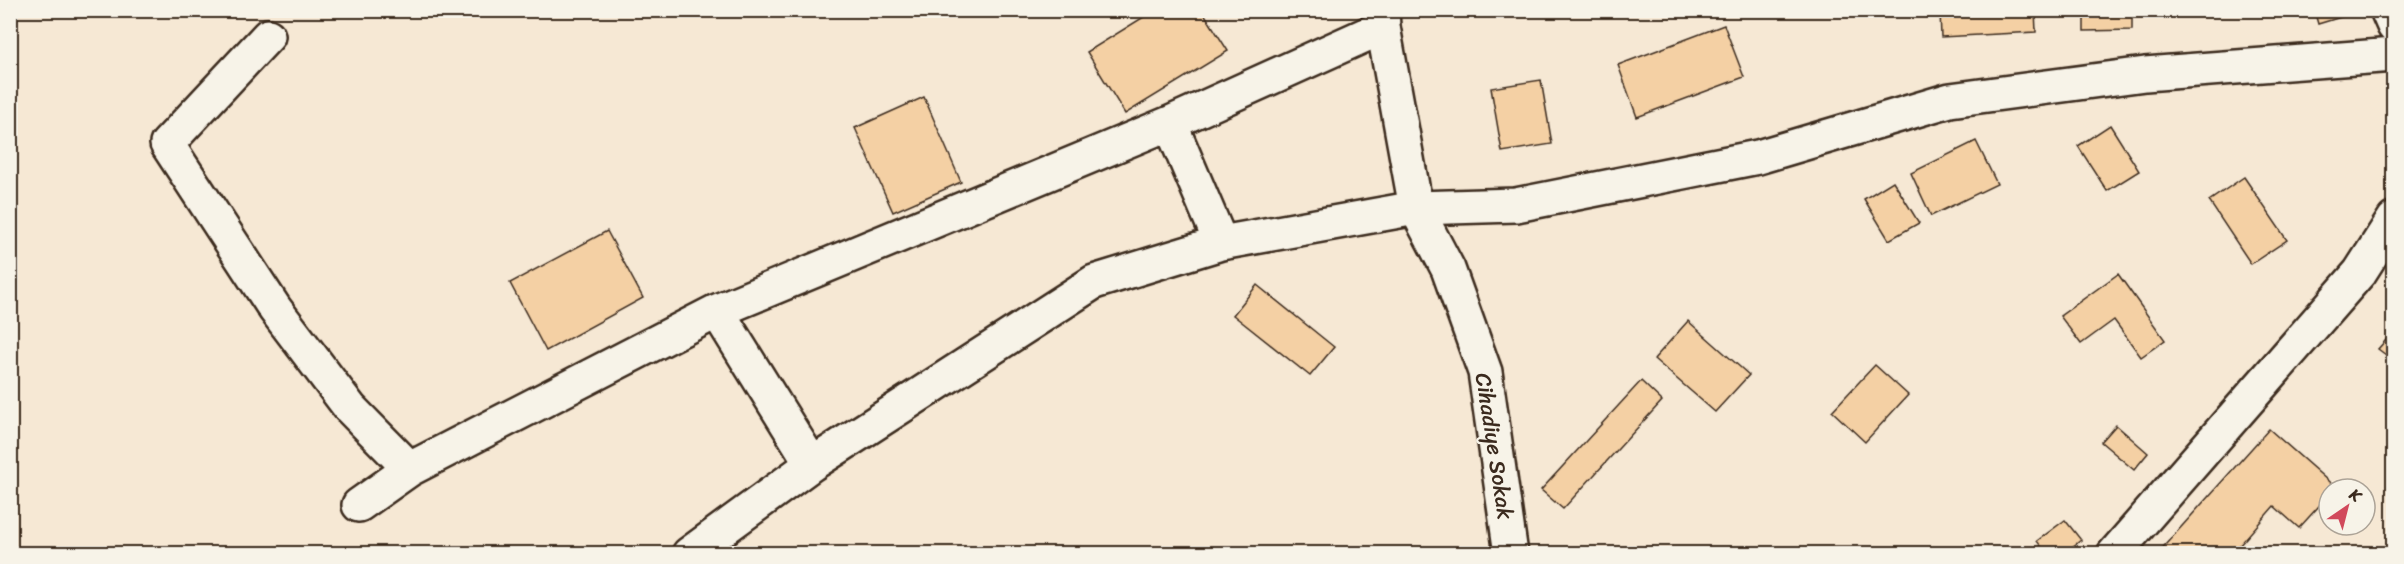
<svg xmlns="http://www.w3.org/2000/svg" width="2404" height="564" font-family="Sriracha,sans-serif">
	<style>
		.building { fill: #f4d0a4; stroke: #3b2a1e; stroke-width: 1.5 }
		.lines { fill: none; stroke-linecap: round; stroke-linejoin: round }
		.minor-casing { stroke: #3b2a1e; stroke-width: 38 }
		.tertiary-casing { stroke: #3b2a1e; stroke-width: 38 }
		.minor { stroke: #f7f3e8; stroke-width: 33 }
		.tertiary { stroke: #f7f3e8; stroke-width: 33 }
		.labels { text-anchor: middle; stroke-width: 4.5; stroke-linejoin: round; paint-order: stroke }
		.street-label { font-size: 22px; fill: #3b2a1e; stroke: #f7f3e8 }
	</style>
	<rect width="100%" height="100%" fill="#f6e8d4"/>
	<filter id="ink" filterUnits="userSpaceOnUse"><feTurbulence type="fractalNoise" baseFrequency=".0167" numOctaves="2"/><feDisplacementMap in="SourceGraphic" scale="12" xChannelSelector="R" yChannelSelector="G"/><feConvolveMatrix kernelMatrix="1 2 1 2 8 2 1 2 1" color-interpolation-filters="sRGB"/></filter>
	<g filter="url(#ink)">
		<path class="building" d="M1155 10H1202L1228 51 1125 114 1087 52Z
			M1940 10H2035L2036 32 1941 37Z
			M2084 10H2132V30L2084 31Z
			M2314 10H2350L2351 14 2318 24Z
			M1724 25 1744 77 1637 117 1618 65Z
			M1541 80 1552 144 1502 152 1491 88Z
			M924 97 961 182 893 212 855 128Z
			M2110 125 2139 171 2107 191 2078 146Z
			M1976 141 1997 184 1931 216 1911 173Z
			M2244 177 2287 240 2251 264 2209 201Z
			M1893 181 1919 223 1889 240 1864 199Z
			M607 231 643 298 546 351 510 283Z
			M2118 274 2165 340 2141 357 2114 320 2081 344 2060 316Z
			M1257 285 1334 347 1310 376 1233 315Z
			M1688 321 1749 375 1715 412 1654 359Z
			M2394 331V361L2378 349Z
			M1875 365 1908 395 1865 442 1832 411Z
			M1641 381 1662 401 1563 509 1541 490Z
			M2116 425 2148 453 2134 470 2101 442Z
			M2269 429 2336 488 2329 489V495L2299 528 2274 506 2232 554H2157Z
			M2065 520 2081 540 2063 554H2047L2037 541Z"/>
		<g class="lines">
			<g class="minor-casing">
				<path id="minor" d="M2387 10 2394 26
					M268 36 167 144 275 309 350 408 410 469
					M1170 123 1221 243
					M717 311 812 464
					M359 505 410 469 717 311 1170 123 1383 27
					M689 554 812 464 1094 282 1221 243 1416 208
					M2114 554 2360 272 2394 219"/>
			</g>
			<g class="tertiary-casing">
				<path id="tertiary" d="M1382 10 1383 27 1416 208 1448 269 1485 372 1511 554
					M1416 208 1516 205 1758 157 1950 100 2145 74 2394 55"/>
			</g>
			<use href="#minor" class="minor"/>
			<use href="#tertiary" class="tertiary"/>
		</g>
	</g>
	<g class="labels">
		<g class="street-label">
			<text transform="translate(1495 446) rotate(81)" y="8">Cihadiye Sokak</text>
		</g>
	</g>
	<rect width="2404" height="564" fill="none" stroke="#f7f3e8" stroke-width="36"/>
	<rect x="18" y="18" width="2368" height="528" fill="none" stroke="#3b2a1e" stroke-width="2" filter="url(#ink)"/>
	<g transform="translate(2347 507) rotate(35)"><circle r="28" fill="#f7f3e8" stroke="#aca397" stroke-width="1.5"/>
	<path d="M0-4.5L10 22L0 15L-10 22Z" fill="#d1495b"/>
	<text y="-9" font-size="16" font-weight="bold" text-anchor="middle" fill="#3b2a1e">K</text>
	</g>
</svg>
